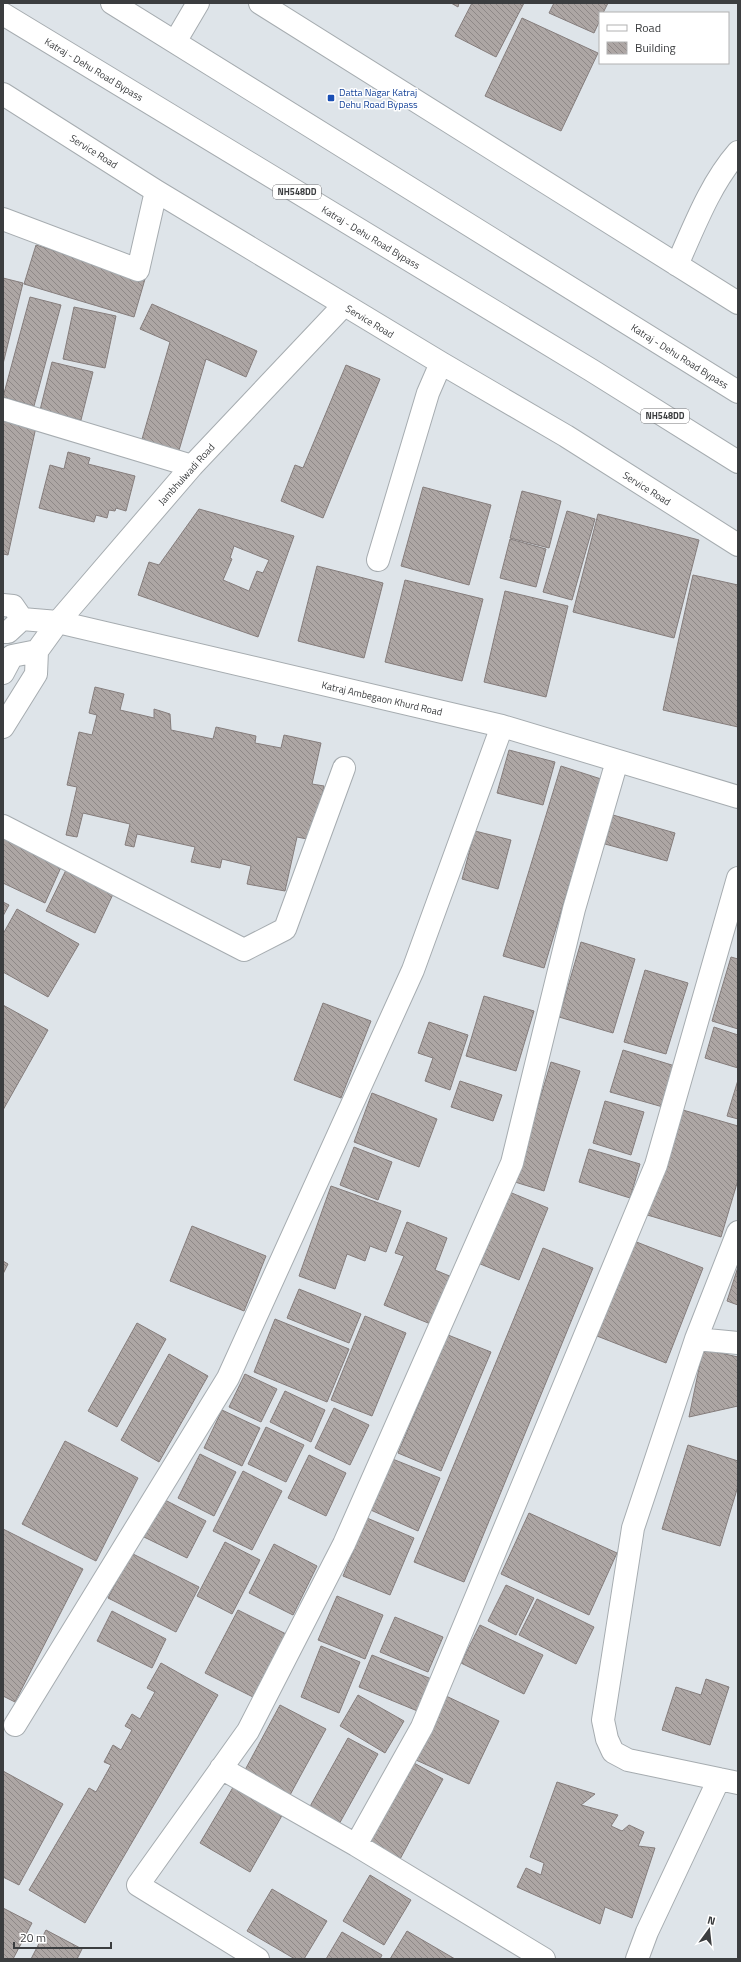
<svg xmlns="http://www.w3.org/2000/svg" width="741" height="1962" font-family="'Titillium Web',sans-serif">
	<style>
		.building { fill: url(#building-back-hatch); stroke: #857d7c; fill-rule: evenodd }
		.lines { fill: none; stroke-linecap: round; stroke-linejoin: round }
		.minor-casing { stroke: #a6acb0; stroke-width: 24 }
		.highway-casing { stroke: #a6acb0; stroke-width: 24 }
		.minor { stroke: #fff; stroke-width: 22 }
		.highway { stroke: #fff; stroke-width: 22 }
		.transit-dot { fill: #1a4fb4; stroke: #fff; stroke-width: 1.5 }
		.labels { text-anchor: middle; stroke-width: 3; stroke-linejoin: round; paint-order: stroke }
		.shield { fill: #fff; stroke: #767779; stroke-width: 1 }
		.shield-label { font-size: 9px; font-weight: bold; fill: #3b3d3f }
		.street-label { font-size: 10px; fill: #3b3d3f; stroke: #fff }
		.transit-label { font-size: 10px; fill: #164399; stroke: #fff; text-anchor: start }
	</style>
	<defs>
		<pattern id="building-back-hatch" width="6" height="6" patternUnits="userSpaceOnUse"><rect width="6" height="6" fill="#ada6a4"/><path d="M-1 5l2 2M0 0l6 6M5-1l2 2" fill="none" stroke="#8e8887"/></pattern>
	</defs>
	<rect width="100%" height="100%" fill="#dee4e9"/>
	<path class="building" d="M451 3H459L458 7Z
		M472 3H524L496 57 455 36Z
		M554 3H608L603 13H600V20L594 33 549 13Z
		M522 18 598 53 561 131 485 96Z
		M36 245 145 279 134 317 24 284Z
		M3 278 23 283 3 364Z
		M30 297 61 305 34 406 3 397Z
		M152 304 257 351 246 377 206 359 177 457 140 446 170 342 140 329Z
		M74 307 116 316 105 368 63 359Z
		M52 362 93 372 81 420 40 410Z
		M346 365 380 379 323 518 281 501 295 465 303 468Z
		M3 420 36 427 8 555 3 554Z
		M68 452 90 458 88 464 135 476 126 511 116 508 115 511 109 510 107 518 96 515 94 522 39 508 50 465 64 469Z
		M423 487 491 505 469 585 401 566Z
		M522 491 561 501 549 548 510 538Z
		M199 509 294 536 258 637 138 595 149 562 159 565ZM234 546 269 560 263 573 257 571 249 591 223 580 232 559 230 558Z
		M567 511 595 519 572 600 543 592Z
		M598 514 699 540 674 638 573 612Z
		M510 539 546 549 536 587 500 578Z
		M317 566 383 583 364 658 298 641Z
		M693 575 738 585V727L663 710Z
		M405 580 483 599 462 681 385 662Z
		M505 591 568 606 546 697 484 682Z
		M95 687 124 694 120 710 154 718V709L170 714 171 730 213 739 216 727 256 736 255 743 281 748 284 735 321 743 312 784 324 786 312 840 297 837 285 891 247 884 251 866 222 859 220 868 191 862 195 847 137 834 134 847 125 845 130 824 83 813 77 837 66 835 77 787 67 785 79 732 92 735 97 715 89 713Z
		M509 750 555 762 543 805 497 793Z
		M561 766 601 779 544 968 503 956Z
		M613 815 675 833 667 861 605 844Z
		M475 831 511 840 498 889 462 879Z
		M3 837 62 865 45 903 3 883Z
		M66 870 114 892 95 933 46 911Z
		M3 902 9 905 3 916Z
		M17 909 79 944 48 997 3 972V934Z
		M581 942 635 959 613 1033 559 1017Z
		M731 957 738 959V1029L712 1021Z
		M645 970 688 983 666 1054 624 1042Z
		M484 996 534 1011 516 1071 466 1056Z
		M323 1003 371 1021 341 1098 294 1080Z
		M3 1005 48 1030 3 1110Z
		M429 1022 468 1035 450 1090 425 1081 433 1058 418 1053Z
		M714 1027 738 1035V1068L705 1058Z
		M623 1050 675 1066 663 1107 610 1092Z
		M551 1062 580 1071 544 1191 515 1182Z
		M738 1080V1119L727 1116Z
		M460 1081 502 1095 493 1121 451 1107Z
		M372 1093 437 1119 419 1167 354 1142Z
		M605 1101 644 1112 631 1155 593 1143Z
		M676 1108 738 1126V1180L721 1237 644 1214Z
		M354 1147 392 1162 378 1200 340 1185Z
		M589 1149 640 1164 630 1198 579 1182Z
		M331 1186 401 1211 386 1252 370 1246 365 1261 347 1254 335 1289 299 1276Z
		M507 1191 548 1208 519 1280 478 1263Z
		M407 1222 447 1238 435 1270 452 1277 433 1325 384 1305 404 1256 395 1253Z
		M192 1226 266 1256 244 1311 170 1281Z
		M634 1241 703 1268 666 1363 597 1336Z
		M543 1248 593 1268 464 1582 414 1562Z
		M3 1261 8 1264 3 1274Z
		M738 1267V1305L727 1301Z
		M299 1289 361 1314 349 1343 287 1318Z
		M365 1316 406 1333 372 1416 331 1400Z
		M275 1319 349 1349 327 1402 254 1372Z
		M137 1323 166 1339 117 1427 88 1411Z
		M448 1335 491 1352 441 1471 398 1453Z
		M703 1349 738 1357V1406L689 1417Z
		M169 1354 208 1376 159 1462 121 1440Z
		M245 1374 277 1389 261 1422 229 1407Z
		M285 1391 325 1410 311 1442 270 1422Z
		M334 1408 369 1425 350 1465 315 1448Z
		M222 1410 260 1428 242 1466 204 1448Z
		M266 1427 304 1445 286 1482 248 1464Z
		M65 1441 138 1478 96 1561 22 1524Z
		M688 1445 738 1461V1486L720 1546 662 1529Z
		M200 1454 236 1472 214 1516 178 1498Z
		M309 1455 346 1473 326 1516 288 1498Z
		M385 1456 440 1478 418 1531 364 1507Z
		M243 1471 282 1491 252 1550 213 1531Z
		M163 1499 206 1521 187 1558 144 1537Z
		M529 1513 617 1553 589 1615 501 1574Z
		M367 1518 414 1538 390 1595 343 1576Z
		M3 1529 83 1569 15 1702 3 1696Z
		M225 1542 260 1560 232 1614 197 1596Z
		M274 1544 317 1566 293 1615 249 1593Z
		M131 1553 199 1587 176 1632 108 1598Z
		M506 1585 534 1598 516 1635 488 1621Z
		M337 1596 383 1615 365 1659 318 1640Z
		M537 1599 594 1627 576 1664 519 1635Z
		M238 1610 286 1634 253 1697 205 1673Z
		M112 1611 166 1639 152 1668 97 1641Z
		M395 1617 443 1637 428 1672 380 1652Z
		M480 1625 543 1655 524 1694 461 1663Z
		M321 1646 360 1662 339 1713 301 1697Z
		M372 1655 434 1680 420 1712 359 1687Z
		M161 1663 218 1695 85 1923 29 1890 89 1788 96 1792 111 1765 104 1762 113 1745 121 1750 132 1730 125 1726 132 1714 140 1719 155 1692 147 1688Z
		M706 1679 729 1687 710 1745 662 1730 676 1687 701 1695Z
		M358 1695 404 1721 385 1753 340 1726Z
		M446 1696 499 1721 469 1784 416 1760Z
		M280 1705 326 1729 290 1795 245 1770Z
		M348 1738 378 1754 338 1826 308 1810Z
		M414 1763 443 1779 399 1861 363 1841Z
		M3 1771 63 1804 19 1885 3 1877Z
		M557 1782 595 1794 581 1805 618 1815 611 1826 622 1831 629 1825 644 1832 638 1846 655 1848 632 1918 605 1907 600 1924 517 1887 526 1868 541 1875 544 1863 530 1857Z
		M235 1784 284 1812 250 1872 200 1843Z
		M370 1875 411 1900 384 1945 343 1921Z
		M272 1889 327 1921 304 1959H295L247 1931Z
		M3 1908 32 1923 13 1959H3Z
		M46 1930 82 1949 77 1959H31Z
		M407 1931 455 1959H390Z
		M342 1932 382 1955 380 1959H326Z"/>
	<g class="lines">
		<g class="minor-casing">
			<path id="minor" d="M260 3 738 303
				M3 94 156 191 441 363 566 436 738 545
				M3 219 138 270 156 191
				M677 265C694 227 710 184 738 152
				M3 409 192 466
				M378 560 428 393 441 363
				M3 605 13 606 22 619
				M3 632H8L22 619 58 622 502 726 738 797
				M3 673 12 656 37 651
				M3 727 36 674 37 651 58 622 192 466 344 305
				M3 826 244 950 285 929 344 768
				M738 1232 696 1339 633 1528 603 1720 607 1739 613 1752 628 1760 738 1783
				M696 1339 738 1343
				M15 1725 228 1378 413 970 502 726
				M221 1768 356 1845 422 1727 656 1165 738 878
				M356 1845 544 1959
				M258 1959 138 1885 248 1731 344 1544 512 1163 574 909 617 761
				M637 1959 647 1932 719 1779"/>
		</g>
		<g class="highway-casing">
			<path id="highway" d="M112 3 738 392
				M3 14 591 370 738 462
				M175 42 198 3"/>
		</g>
		<use href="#minor" class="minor"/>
		<use href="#highway" class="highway"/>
	</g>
	<rect class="transit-dot" x="327" y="94" width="8" height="8" rx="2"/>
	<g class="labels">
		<g class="shield">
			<rect x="273" y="185" width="48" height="14" rx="3"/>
			<rect x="641" y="409" width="48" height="14" rx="3"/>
		</g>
		<g class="shield-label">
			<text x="297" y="195">NH548DD</text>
			<text x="665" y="419">NH548DD</text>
		</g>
		<g class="street-label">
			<text transform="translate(94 69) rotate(31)" y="4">Katraj - Dehu Road Bypass</text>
			<text transform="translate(94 151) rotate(32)" y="4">Service Road</text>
			<text transform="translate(371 237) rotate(31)" y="4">Katraj - Dehu Road Bypass</text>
			<text transform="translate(370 321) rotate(31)" y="4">Service Road</text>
			<text transform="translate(680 356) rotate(32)" y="4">Katraj - Dehu Road Bypass</text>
			<text transform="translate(186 474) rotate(-48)" y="4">Jambhulwadi Road</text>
			<text transform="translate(647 488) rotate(32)" y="4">Service Road</text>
			<text transform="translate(382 698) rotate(13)" y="4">Katraj Ambegaon Khurd Road</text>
		</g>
		<g class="transit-label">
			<text x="339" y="96">Datta Nagar Katraj<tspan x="339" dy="12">Dehu Road Bypass</tspan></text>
		</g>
	</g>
	<rect width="741" height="1962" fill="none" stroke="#3b3d3f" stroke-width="8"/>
	<rect x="599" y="12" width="130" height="52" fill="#ffffff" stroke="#b1b1b2"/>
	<rect x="607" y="25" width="20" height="6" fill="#ffffff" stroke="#b1b1b2"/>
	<text x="635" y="32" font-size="12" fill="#3b3d3f">Road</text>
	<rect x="607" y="42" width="20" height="12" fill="url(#building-back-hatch)" stroke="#b1b1b2"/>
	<text x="635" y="52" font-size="12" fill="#3b3d3f">Building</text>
	<g transform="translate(709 1930) rotate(15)" stroke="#ffffff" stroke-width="3" paint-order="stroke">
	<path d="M0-3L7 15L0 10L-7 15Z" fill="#3b3d3f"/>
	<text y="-6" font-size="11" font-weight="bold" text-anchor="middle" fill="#3b3d3f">N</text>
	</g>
	<path d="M14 1942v6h97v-6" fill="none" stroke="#3b3d3f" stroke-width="2"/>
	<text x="20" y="1942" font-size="12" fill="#3b3d3f" stroke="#ffffff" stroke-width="3" paint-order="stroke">20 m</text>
</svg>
